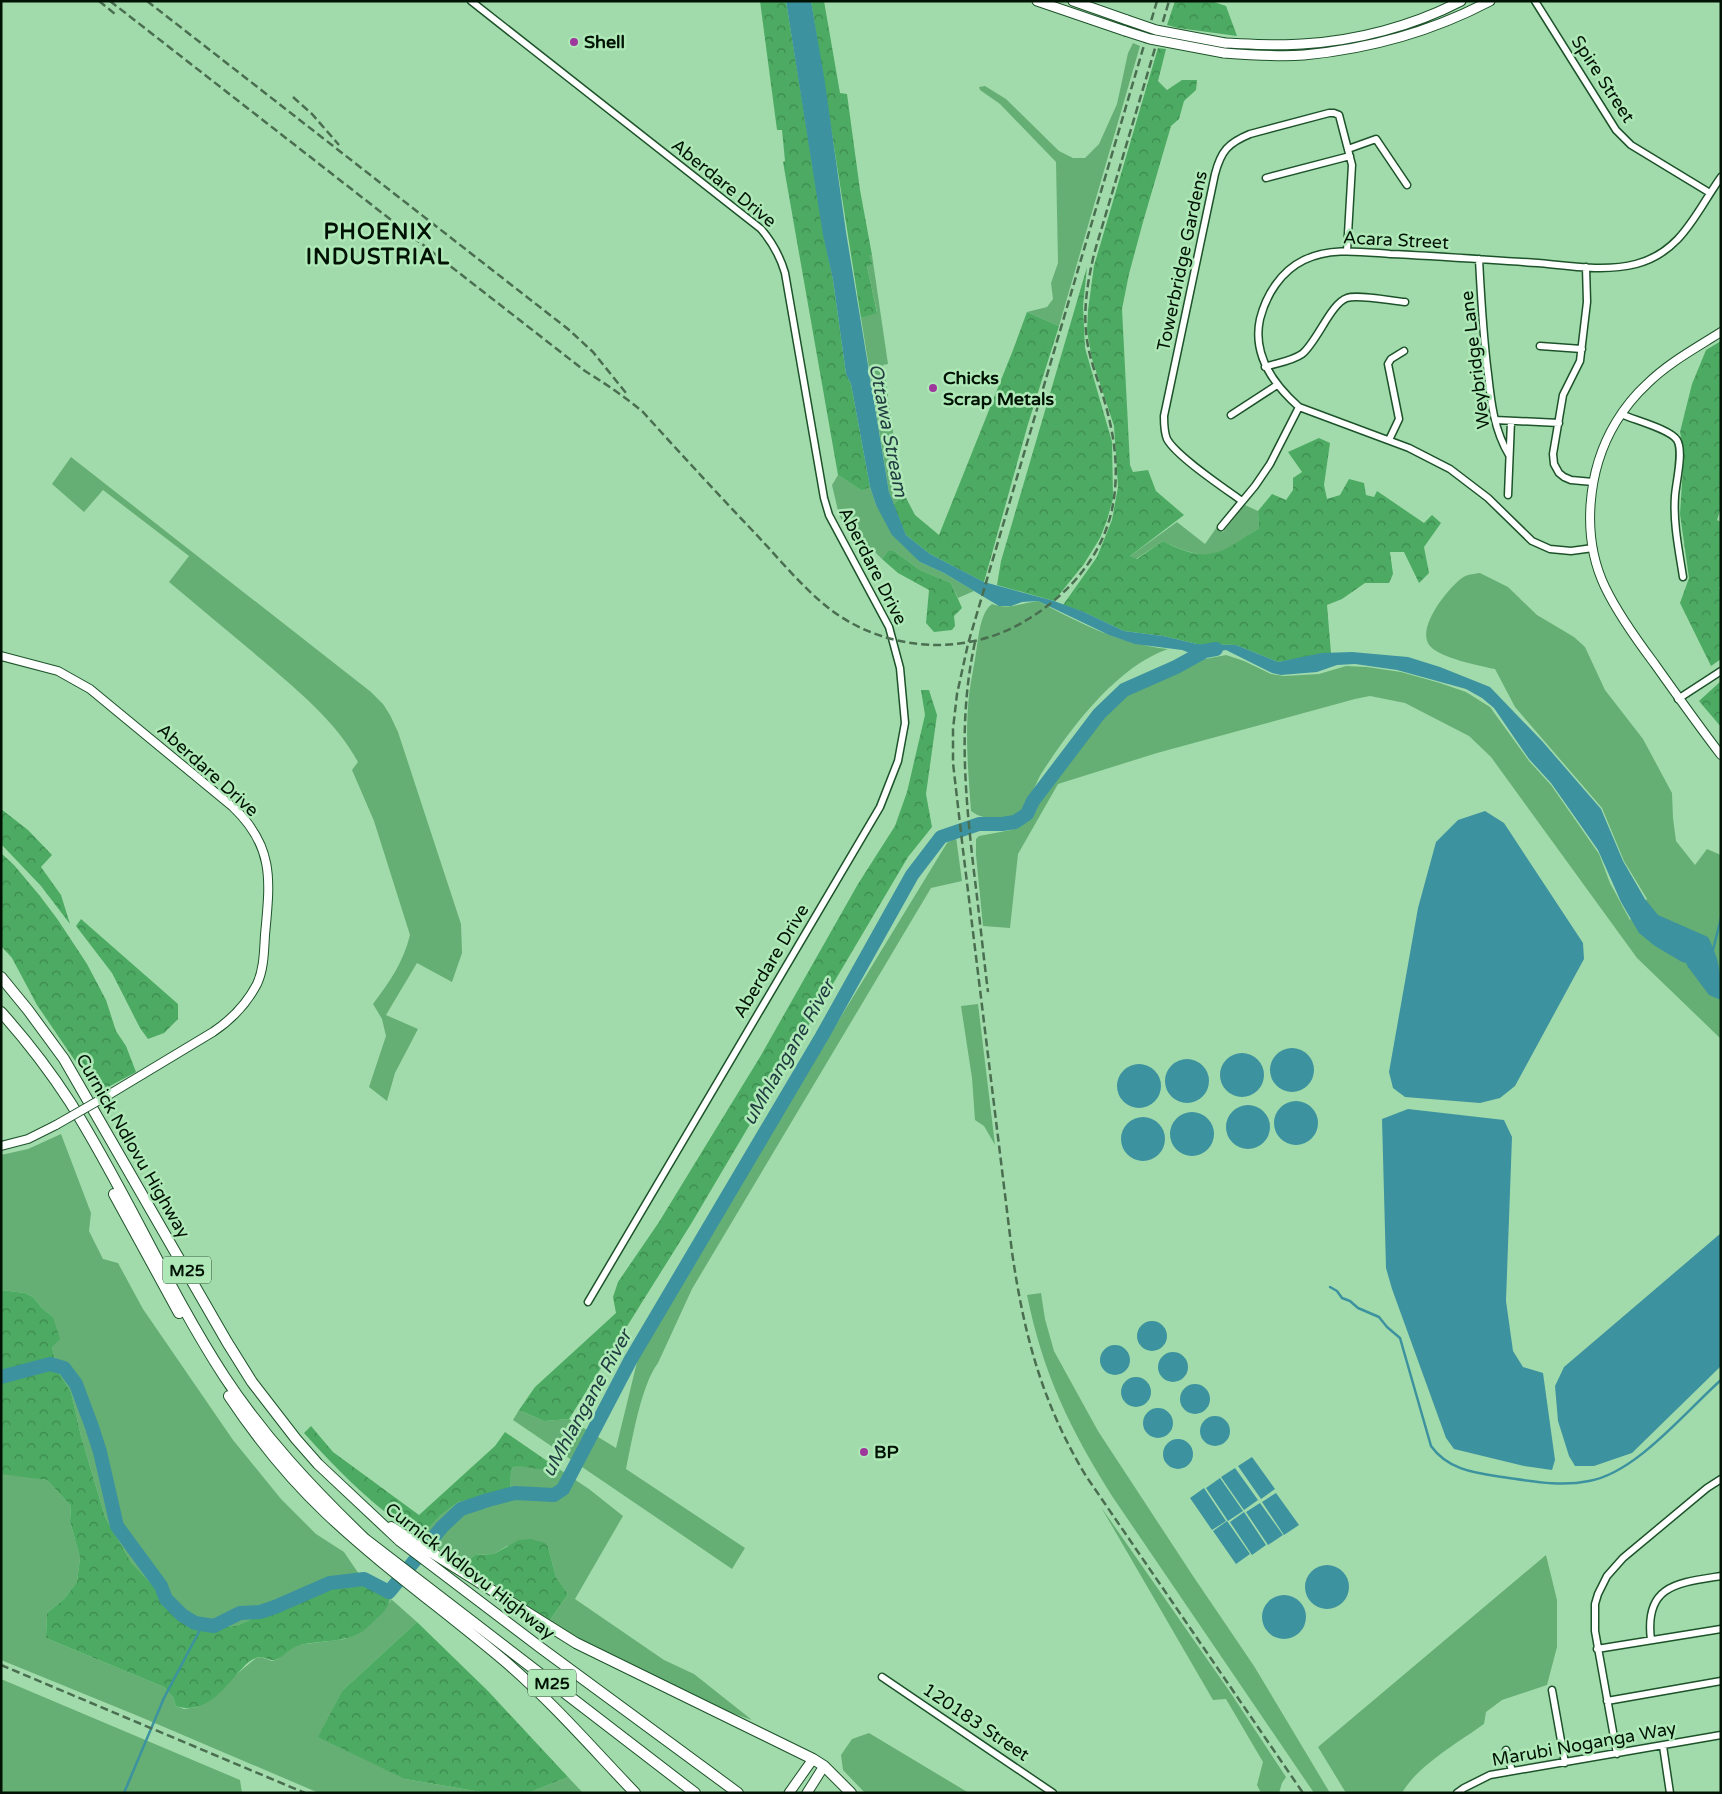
<svg xmlns="http://www.w3.org/2000/svg" width="1722" height="1794" font-family="'Varela Round',sans-serif">
	<style>
		.grass { fill: #65af74 }
		.forest { fill: url(#forest-crowns) }
		.water { fill: #3d929f }
		.lines { fill: none; stroke-linecap: round; stroke-linejoin: round }
		.stream { stroke: #3d929f; stroke-width: 2.5 }
		.river { stroke: #3d929f; stroke-width: 14 }
		.minor-casing { stroke: #1d532a; stroke-width: 9 }
		.tertiary-casing { stroke: #1d532a; stroke-width: 10 }
		.secondary-casing { stroke: #1d532a; stroke-width: 11 }
		.primary-casing { stroke: #1d532a; stroke-width: 12 }
		.minor { stroke: #fff; stroke-width: 6 }
		.tertiary { stroke: #fff; stroke-width: 8 }
		.secondary { stroke: #fff; stroke-width: 9 }
		.primary { stroke: #fff; stroke-width: 10 }
		.rail { stroke: #4a6e50; stroke-width: 2.5; stroke-dasharray: 8 4; stroke-linecap: butt }
		.tertiary-bridge-casing { stroke: #1d532a; stroke-width: 10; stroke-linecap: butt }
		.secondary-bridge-casing { stroke: #1d532a; stroke-width: 11; stroke-linecap: butt }
		.tertiary-bridge { stroke: #fff; stroke-width: 8 }
		.secondary-bridge { stroke: #fff; stroke-width: 9 }
		.poi-dot { fill: #9e379b; stroke: #aee8b7; stroke-width: 2 }
		.labels { text-anchor: middle; stroke-width: 5; stroke-linejoin: round; paint-order: stroke }
		.shield { fill: #aee8b7; stroke: #345239; stroke-width: 1 }
		.shield-label { font-size: 16px; font-weight: bold; fill: #001203 }
		.poi-label { font-size: 18px; font-weight: bold; fill: #001203; stroke: #aee8b7; text-anchor: start }
		.street-label { font-size: 18px; fill: #001203; stroke: #aee8b7 }
		.water-label { font-size: 19px; font-style: italic; fill: #223d41; stroke: #aee8b7 }
		.district-label { font-size: 22px; font-weight: bold; letter-spacing: 1px; fill: #001203; stroke: #aee8b7 }
	</style>
	<defs>
		<pattern id="forest-crowns" width="20" height="18" patternUnits="userSpaceOnUse" patternTransform="scale(1.25)"><rect width="20" height="18" fill="#4caa62"/><path d="M2 6a3 3 0 1 1 6 0M12 15a3 3 0 1 1 6 0" fill="none" stroke="#3d894f"/></pattern>
	</defs>
	<rect width="100%" height="100%" fill="#a2dbab"/>
	<path class="grass" d="M1133 43 1140 46 1059 326 1027 312 1047 307 1053 299 1051 283 1058 263 1056 162 1000 104 980 90 979 87 985 86 1006 99 1059 151 1073 158H1085L1099 144 1117 104 1128 53Z
		M869 255H872L888 364 883 365 885 376 901 487 904 494 893 505 889 492 861 318 877 312 867 266Z
		M71 457 371 692 383 704 390 715 398 732 461 924 462 953 452 982 417 963 386 1015 418 1029 395 1073 387 1101 369 1087 386 1036 382 1019 373 1004C390 981 403 963 410 935L374 821 352 770 358 762C335 720 297 690 261 659 230 633 200 608 169 582L189 556 103 490 84 512 52 484Z
		M838 475 862 491 870 487 876 505 920 562 944 573 974 591 958 598 951 583 920 570 894 551H888L882 559 873 550 863 556 839 515 832 485Z
		M1245 505 1258 511 1259 528C1247 536 1233 547 1219 553 1201 559 1179 549 1163 541L1136 559 1130 556 1177 522 1205 544 1217 527 1223 532Z
		M1480 573 1508 587 1537 615 1574 637 1585 647 1605 690 1643 739 1672 793 1673 818 1676 841 1695 865 1707 849 1721 855V1039L1637 958 1491 757 1469 736 1405 703 1370 696 1355 699 1157 753 1058 784 1018 854 1010 928 983 926 976 855V839L979 836 1011 830 1027 822 1036 811 1045 787 1056 773 1071 757 1101 714 1124 693 1179 667 1195 661 1226 655 1244 661 1271 674 1284 676 1319 674 1346 666 1367 667 1401 672 1440 683 1466 692 1490 707 1529 761 1551 785 1599 854 1610 883 1630 920 1647 899 1624 861 1602 808 1515 707 1495 669C1480 666 1440 658 1430 646 1415 629 1448 588 1462 578 1467 574 1474 574 1480 573Z
		M1038 601C1079 623 1120 644 1168 649 1116 667 1070 729 1041 774 1036 783 1027 806 1021 811 1008 822 984 821 971 811 968 772 965 734 969 695 971 679 975 662 977 646 979 633 981 612 992 604 1007 610 1022 603 1038 601Z
		M956 837 962 881 931 888 692 1289 658 1363C641 1385 632 1441 626 1469L745 1548 732 1569 513 1420 519 1410 544 1421 569 1419 616 1448 638 1358 696 1262 765 1141 947 843Z
		M978 1004 995 1145 984 1126 975 1120 972 1078 961 1006Z
		M61 1134 91 1213 89 1231 103 1259 118 1263 143 1309 233 1440 281 1499 316 1534 344 1552 365 1583 331 1585 238 1625 210 1630 194 1627 174 1615 162 1603 154 1587 131 1562 105 1517 81 1436 71 1392 57 1370 52 1347 53 1317 42 1308 33 1297 25 1293 1 1290V1155L28 1149Z
		M1041 1293 1045 1319 1054 1351 1098 1431 1193 1576 1254 1666 1330 1793H1314L1112 1496C1070 1429 1043 1374 1027 1295Z
		M521 1465C532 1469 542 1471 553 1465L589 1489 623 1516 575 1599 664 1660 694 1674 752 1720 726 1711 588 1645 550 1620 568 1594 556 1577 548 1547 507 1546 494 1554 475 1555 463 1564 420 1537 441 1515 458 1502 510 1489C512 1481 509 1474 513 1467Z
		M7 1473 47 1480 71 1506 70 1521 80 1558 77 1582 64 1599 47 1613 46 1638 164 1687 173 1697 176 1706 184 1709 197 1707 256 1658 261 1657 272 1661 278 1659 287 1650 298 1645 345 1639 390 1602 391 1599 417 1622 343 1690 405 1779 487 1793H319L143 1718 1 1660V1474Z
		M1101 1507 1230 1692 1286 1777 1282 1783 1279 1793H1261L1257 1785 1263 1762 1226 1699 1213 1700Z
		M1546 1555 1557 1600V1647L1547 1685 1502 1700 1486 1712 1484 1724C1459 1742 1417 1766 1402 1793H1346L1318 1747Z
		M1 1679 240 1780 242 1793H1Z
		M869 1733 969 1793H865L843 1770 841 1755 852 1739Z
		M568 1777 583 1793H528Z"/>
	<path class="forest" d="M760 1H786L824 237 833 280 846 374 851 384 870 487 862 491 838 475 783 162 785 161 782 130H777Z
		M811 1H824L840 93 847 94 860 190 872 255H869L872 264 867 266 877 313 861 318Z
		M1175 1H1211L1226 6 1237 36 1178 28 1167 25Z
		M1158 48 1166 49 1158 81 1167 90 1182 80H1197L1196 90 1184 101 1179 119 1171 126 1143 222 1129 274 1122 309 1130 465 1133 472 1148 470 1156 491 1184 515 1130 556 1137 559 1163 541C1208 565 1220 554 1259 528L1258 511 1272 494 1286 500 1293 490V478L1302 472 1288 452 1319 438 1330 443 1324 485 1327 499 1340 495 1349 479 1364 483 1366 495 1374 497 1377 491 1424 523 1432 515 1441 523 1424 547 1429 573 1419 583 1404 552H1390L1393 574 1389 583H1365L1342 599 1327 605 1331 653 1278 662 1236 645 1197 644 1163 636 1124 631 1084 612 1063 605 1097 557 1112 520 1118 487 1114 426 1092 359 1087 331 1088 310 1094 266Z
		M1087 267 1083 306 1085 348 1112 442 1113 499 1107 520 1100 538 1084 564 1054 601 997 585 1001 561Z
		M1027 312 1059 326 1028 424 984 582 930 554 906 535 893 505 904 494 915 515 939 535 1013 350Z
		M1721 341V508L1717 520 1721 522V585L1719 588 1721 589V659L1711 666 1680 603 1689 578 1680 514 1684 452 1680 432 1692 384 1706 350Z
		M888 551H894L920 570 951 583 962 608 954 616 955 626 952 630 934 632 926 623 929 590 898 573 882 559Z
		M1721 681V727L1699 701Z
		M921 690H929L937 715 926 794 932 827 908 857 691 1224 569 1419 544 1421 519 1410 535 1387 616 1313 613 1297 618 1282 659 1222 703 1150 760 1057 858 884 895 826 907 792 925 715Z
		M1 809 28 830 52 855 41 867 61 895 70 924 41 886 1 844Z
		M1 853 14 865 40 896 58 920 87 964 106 1000 116 1031 126 1046 136 1072 97 1093 37 1005 12 958 1 946Z
		M81 919 178 1004V1019L164 1033 148 1039 140 1028 112 973 76 926Z
		M1 1290 25 1293 33 1297 42 1308 53 1317 60 1339 52 1347 57 1370 71 1392 81 1436 105 1517 131 1562 154 1587 162 1603 174 1615 194 1627 210 1630 238 1625 331 1585 365 1583 390 1596C391 1604 383 1613 377 1618 373 1622 368 1627 363 1631 345 1643 321 1640 300 1645 290 1647 283 1658 275 1660 270 1661 265 1657 260 1657 238 1658 218 1720 176 1706L173 1697 164 1687 46 1638 47 1613 64 1599 77 1582 80 1558 70 1521 71 1506 47 1480 1 1474Z
		M311 1426 333 1452 419 1515 495 1446 505 1432 553 1465C535 1475 529 1463 513 1467 509 1474 512 1481 510 1489L458 1502 441 1515 420 1537C376 1509 339 1472 304 1433Z
		M531 1539 545 1543 548 1547 556 1577 568 1594 550 1620 463 1564 475 1555 494 1554 519 1540Z
		M417 1622 488 1691 568 1777 528 1793H487L405 1779 318 1737 343 1690Z"/>
	<path class="water" d="M786 1H811L825 83 846 232 889 492 906 535 930 554 984 582 1054 601 1084 612 1124 631 1163 636 1197 644 1236 645 1278 662 1322 653 1352 652 1408 657 1440 667 1490 687 1542 741 1601 809 1623 861 1645 899 1658 915 1708 937C1720 961 1721 973 1721 1000L1709 995 1688 967 1686 963 1682 962 1655 946 1639 933 1621 902 1598 850 1570 810 1551 783 1529 759 1494 708 1482 698 1466 689 1397 670 1355 664 1337 665 1317 672 1281 675 1272 673 1226 650 1195 655 1182 650 1135 644 1109 635 1038 601 1022 602 1011 606H999L944 573 920 562 892 535 876 505 870 487 851 384 846 374 833 280 823 235Z
		M1485 811 1504 823 1583 943 1584 959 1515 1086 1500 1098 1480 1103 1405 1097 1393 1088 1389 1072 1418 908 1436 842 1458 820Z
		M1270 1070a22 22 0 1 1 44 0a22 22 0 1 1-44 0Z
		M1220 1075a22 22 0 1 1 44 0a22 22 0 1 1-44 0Z
		M1165 1081a22 22 0 1 1 44 0a22 22 0 1 1-44 0Z
		M1117 1086a22 22 0 1 1 44 0a22 22 0 1 1-44 0Z
		M1274 1123a22 22 0 1 1 44 0a22 22 0 1 1-44 0Z
		M1226 1127a22 22 0 1 1 44 0a22 22 0 1 1-44 0Z
		M1408 1109 1504 1120 1512 1137 1506 1301 1513 1351 1523 1367 1543 1373 1555 1460 1552 1470 1524 1466 1454 1449 1446 1438 1392 1289 1386 1268 1382 1119Z
		M1170 1134a22 22 0 1 1 44 0a22 22 0 1 1-44 0Z
		M1121 1139a22 22 0 1 1 44 0a22 22 0 1 1-44 0Z
		M1721 1233V1366L1632 1453 1594 1466H1575L1569 1456 1558 1421 1555 1386 1564 1367Z
		M1137 1336a15 15 0 1 1 30 0a15 15 0 1 1-30 0Z
		M1100 1360a15 15 0 1 1 30 0a15 15 0 1 1-30 0Z
		M1158 1367a15 15 0 1 1 30 0a15 15 0 1 1-30 0Z
		M1121 1392a15 15 0 1 1 30 0a15 15 0 1 1-30 0Z
		M1180 1399a15 15 0 1 1 30 0a15 15 0 1 1-30 0Z
		M1143 1423a15 15 0 1 1 30 0a15 15 0 1 1-30 0Z
		M1200 1431a15 15 0 1 1 30 0a15 15 0 1 1-30 0Z
		M1163 1454a15 15 0 1 1 30 0a15 15 0 1 1-30 0Z
		M1252 1457 1275 1489 1261 1499 1238 1466Z
		M1235 1468 1258 1500 1244 1510 1221 1477Z
		M1220 1478 1243 1511 1228 1521 1206 1488Z
		M1204 1488 1226 1521 1212 1530 1190 1498Z
		M1276 1493 1299 1525 1284 1535 1262 1502Z
		M1260 1503 1283 1535 1268 1545 1246 1512Z
		M1244 1512 1266 1545 1252 1555 1230 1522Z
		M1227 1521 1250 1554 1236 1564 1213 1531Z
		M1305 1587a22 22 0 1 1 44 0a22 22 0 1 1-44 0Z
		M1262 1617a22 22 0 1 1 44 0a22 22 0 1 1-44 0Z"/>
	<g class="lines">
		<path class="stream" d="M1713 950 1721 918
			M1330 1287 1337 1291 1342 1298 1350 1301 1358 1308 1379 1317 1387 1327 1400 1338 1431 1446C1448 1470 1475 1473 1502 1477 1531 1481 1560 1487 1589 1481 1636 1473 1686 1411 1721 1380
			M124 1793 164 1698 202 1626H214"/>
		<path class="river" d="M1 1377 50 1364 64 1368 76 1384 92 1427 100 1452 117 1526 161 1586 166 1599 182 1615 195 1623 214 1626 240 1613 260 1612 275 1607 330 1583 364 1579 389 1592 442 1527 461 1509 488 1500 515 1493 554 1495 563 1489 631 1359 822 1036 912 875 941 837 979 824H1002L1015 822 1027 814 1033 801 1099 714 1124 690 1176 667 1205 651 1216 649"/>
		<g class="minor-casing">
			<path id="minor" d="M471 1 761 229C773 243 780 256 785 273L824 498 829 515 889 627 900 668 905 723 898 761 880 807 588 1302
				M1535 1 1616 130 1631 145 1710 193
				M1348 149 1376 139 1407 185
				M1266 178 1350 156
				M1479 259C1481 298 1483 336 1488 374 1491 402 1494 430 1509 455
				M1586 267 1587 302 1580 361 1563 395 1553 454 1554 464 1559 473 1564 477 1571 480 1593 482
				M1540 346 1582 349
				M1265 367C1277 363 1292 361 1302 354 1317 342 1331 303 1347 298 1358 294 1392 301 1405 302
				M1621 414C1634 420 1670 429 1677 440 1684 451 1676 482 1675 496 1673 523 1679 551 1683 577
				M1231 415 1277 385
				M1495 420 1559 423
				M1389 440 1399 419 1388 364 1391 359 1404 351
				M1508 495 1511 421
				M1242 501C1224 488 1176 456 1167 439 1164 432 1164 424 1164 416L1215 174C1221 151 1228 143 1250 134L1329 113H1334L1339 115 1352 165 1347 251
				M1221 527 1255 486 1270 464 1299 407
				M1593 548 1571 551 1550 549 1532 541 1488 498 1450 469 1409 448 1299 407C1273 384 1252 355 1260 319 1266 295 1281 271 1304 260 1331 247 1362 252 1390 254 1439 256 1488 260 1538 263 1569 266 1605 272 1636 264 1682 252 1696 212 1721 177
				M1678 699 1721 671
				M1651 1640C1644 1585 1677 1583 1721 1576
				M1597 1649 1721 1629
				M882 1677 1053 1793
				M1552 1690 1565 1763
				M1607 1701 1721 1681
				M1663 1746 1670 1793
				M1506 1750 1512 1771
				M1617 1754 1595 1631V1604L1598 1594 1607 1576 1623 1558 1707 1488 1721 1479
				M1457 1793 1464 1788 1490 1775 1721 1735"/>
		</g>
		<g class="tertiary-casing">
			<path id="tertiary" d="M1721 332C1696 348 1668 363 1647 384 1635 395 1624 409 1616 422 1587 470 1581 537 1605 587 1618 614 1636 639 1654 663 1676 694 1698 725 1721 755
				M1 656 58 671 90 689 233 807C275 847 270 881 265 935 264 951 264 969 257 984 247 1003 231 1020 213 1032L110 1094
				M1 1146 28 1139 56 1125"/>
		</g>
		<g class="secondary-casing">
			<path id="secondary" d="M1037 1 1125 31
				M1073 1 1127 20
				M1225 43C1251 44 1277 46 1302 44 1356 41 1413 26 1461 1
				M1224 53C1251 55 1278 57 1304 55 1368 49 1433 31 1490 1
				M789 1793 813 1759
				M807 1793 824 1766"/>
		</g>
		<g class="primary-casing">
			<path id="primary" d="M1 977 28 1010 64 1059 227 1342 252 1382 296 1439 318 1464 400 1541 541 1648 738 1793
				M1 1012C26 1040 50 1071 70 1102 126 1191 167 1288 224 1376 264 1437 313 1489 365 1539L695 1793
				M114 1194 179 1313
				M229 1396C257 1438 289 1478 326 1513 383 1567 447 1612 507 1663 553 1703 593 1749 635 1793
				M391 1527 576 1643 813 1759 824 1766 851 1793"/>
		</g>
		<use href="#minor" class="minor"/>
		<use href="#tertiary" class="tertiary"/>
		<use href="#secondary" class="secondary"/>
		<use href="#primary" class="primary"/>
		<path class="rail" d="M99 1 115 14
			M110 1 585 371C606 384 625 397 643 412 679 452 715 491 752 530 776 555 799 584 826 606 884 653 968 658 1030 618 1073 591 1107 550 1114 498 1119 462 1113 428 1102 393 1097 378 1091 362 1088 346 1082 314 1087 285 1094 254L1169 1
			M147 1 568 329 593 352 626 393
			M1157 1 968 644 957 694 953 729V763L963 850 1012 1252C1024 1335 1042 1403 1086 1476L1303 1793
			M293 97 312 114 339 145
			M975 642C958 719 965 794 974 872 979 912 983 952 988 992
			M1 1665 305 1793"/>
		<g class="tertiary-bridge-casing">
			<path id="tertiary-bridge" d="M56 1125 110 1094"/>
		</g>
		<g class="secondary-bridge-casing">
			<path id="secondary-bridge" d="M1127 20 1156 30 1225 43
				M1125 31 1150 39 1224 53"/>
		</g>
		<use href="#tertiary-bridge" class="tertiary-bridge"/>
		<use href="#secondary-bridge" class="secondary-bridge"/>
	</g>
	<g class="poi-dot">
		<circle cx="574" cy="42" r="5"/>
		<circle cx="933" cy="388" r="5"/>
		<circle cx="864" cy="1452" r="5"/>
	</g>
	<g class="labels">
		<g class="shield">
			<rect x="163" y="1256.5" width="48" height="27" rx="4"/>
			<rect x="528" y="1669.5" width="48" height="27" rx="4"/>
		</g>
		<g class="shield-label">
			<text x="187" y="1276">M25</text>
			<text x="552" y="1689">M25</text>
		</g>
		<g class="poi-label">
			<text x="584" y="48">Shell</text>
			<text x="943" y="384">Chicks<tspan x="943" dy="21">Scrap Metals</tspan></text>
			<text x="874" y="1458">BP</text>
		</g>
		<g class="street-label">
			<text transform="translate(1603 79) rotate(57)" y="6">Spire Street</text>
			<text transform="translate(724 183) rotate(39)" y="6">Aberdare Drive</text>
			<text transform="translate(1396 240) rotate(3)" y="6">Acara Street</text>
			<text transform="translate(1182 261) rotate(-78)" y="6">Towerbridge Gardens</text>
			<text transform="translate(1475 360) rotate(-97)" y="6">Weybridge Lane</text>
			<text transform="translate(873 566) rotate(63)" y="6">Aberdare Drive</text>
			<text transform="translate(208 770) rotate(42)" y="6">Aberdare Drive</text>
			<text transform="translate(771 961) rotate(-59)" y="6">Aberdare Drive</text>
			<text transform="translate(133 1146) rotate(60)" y="6">Curnick Ndlovu Highway</text>
			<text transform="translate(470 1571) rotate(38)" y="6">Curnick Ndlovu Highway</text>
			<text transform="translate(976 1722) rotate(34)" y="6">120183 Street</text>
			<text transform="translate(1584 1744) rotate(-10)" y="6">Marubi Noganga Way</text>
		</g>
		<g class="water-label">
			<text transform="translate(889 430) rotate(79)" y="7">Ottawa Stream</text>
			<text transform="translate(788 1052) rotate(-60)" y="7">uMhlangane River</text>
			<text transform="translate(586 1403) rotate(-61)" y="7">uMhlangane River</text>
		</g>
		<g class="district-label">
			<text x="378" y="239">PHOENIX<tspan x="378" dy="25">INDUSTRIAL</tspan></text>
		</g>
	</g>
	<rect width="1722" height="1794" fill="none" stroke="#001203" stroke-width="5"/>
</svg>
